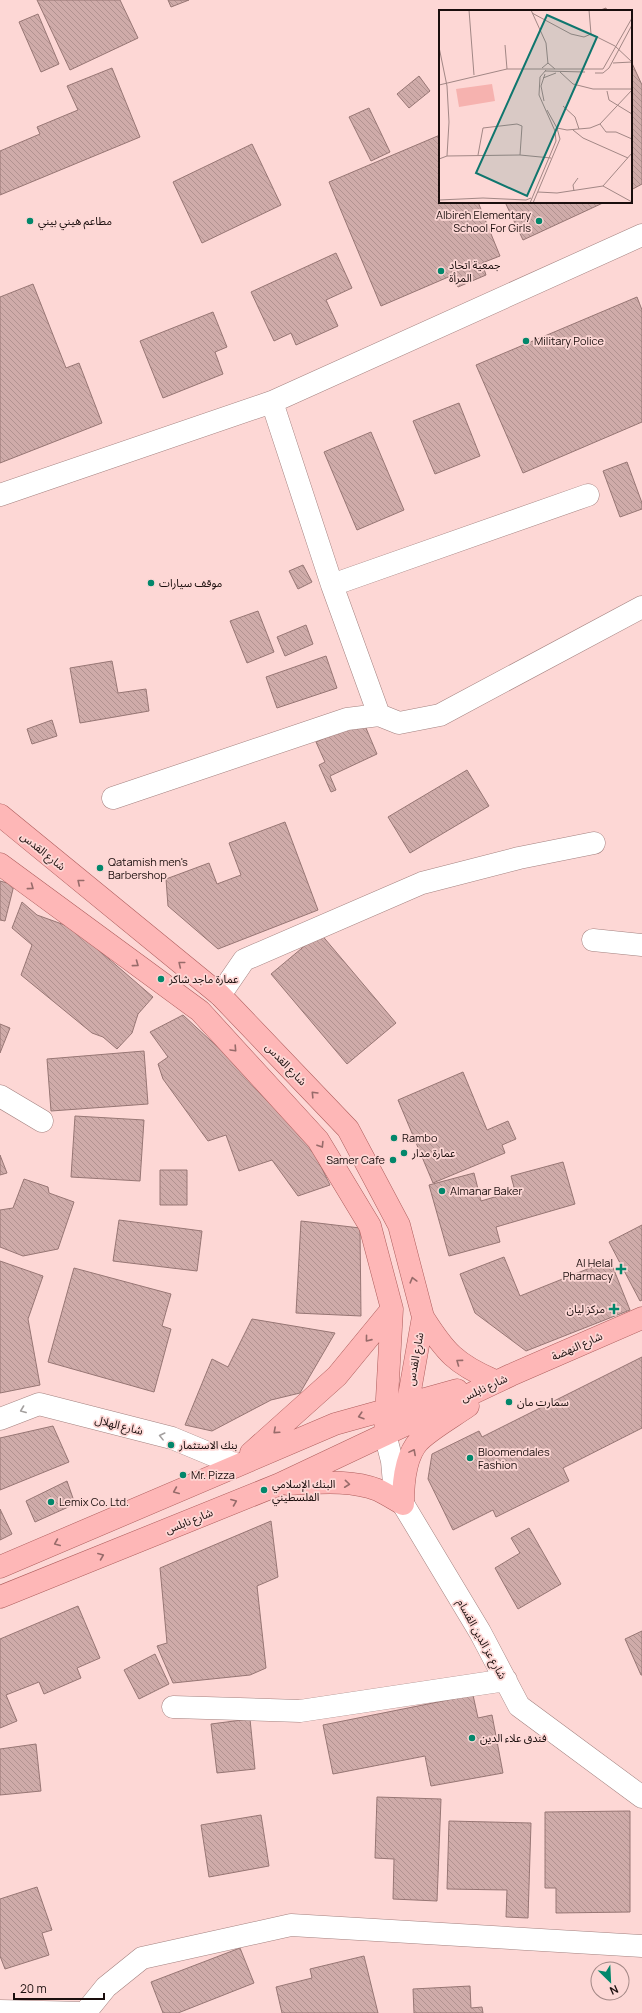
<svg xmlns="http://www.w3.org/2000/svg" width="642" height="2013" font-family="Manrope,'Noto Sans Arabic',sans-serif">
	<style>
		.building { fill: url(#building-back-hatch); stroke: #977674 }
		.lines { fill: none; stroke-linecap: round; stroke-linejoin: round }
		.minor-casing { stroke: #a3817f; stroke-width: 23 }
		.major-casing { stroke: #ae5d5c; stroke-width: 23 }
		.minor { stroke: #fff; stroke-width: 22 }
		.major { stroke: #feb7b7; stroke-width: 22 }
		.oneway { stroke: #976b6a }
		.oneway2 { stroke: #a39f9e }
		.poi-dot { fill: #02876b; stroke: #fdd7d5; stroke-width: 1.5 }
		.labels { text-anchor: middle; stroke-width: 3.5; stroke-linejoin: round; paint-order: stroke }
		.poi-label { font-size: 11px; fill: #1a0e0d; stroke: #fdd7d5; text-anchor: start }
		.street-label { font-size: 11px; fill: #1a0e0d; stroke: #fdd7d5 }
		.inset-road { fill: none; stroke: #a28785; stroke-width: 1 }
		.view { fill: #0f766e; fill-opacity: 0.15; stroke: #0f766e; stroke-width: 2 }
		.inset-edge { fill: none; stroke: #1a0e0d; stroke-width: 2 }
	</style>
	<defs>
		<pattern id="building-back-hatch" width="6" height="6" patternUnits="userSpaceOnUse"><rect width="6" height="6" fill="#cfaba9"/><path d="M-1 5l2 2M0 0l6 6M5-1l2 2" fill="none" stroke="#b19290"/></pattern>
	</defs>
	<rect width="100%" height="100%" fill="#fdd7d5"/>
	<path class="building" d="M37 0H120L138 38 70 70Z
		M168 0H189L171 7Z
		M606 8 607 11H598Z
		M38 14 59 64 41 72 19 22Z
		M631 61 642 85V184L631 190Z
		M112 68 140 137 0 195V151L40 134 37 127 78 110 67 86Z
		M419 76 430 91 409 108 397 94Z
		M369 108 390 152 371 161 349 117Z
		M440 135V202H478L500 256 482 263 486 275 458 287 453 275 381 306 329 182Z
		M252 144 281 205 202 243 173 182Z
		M505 202H605L523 240Z
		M336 253 352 288 326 300 338 326 296 345 291 333 274 341 251 292Z
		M33 284 66 368 79 363 102 423 0 463V297Z
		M637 297 642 310V422L523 473 476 365Z
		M213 312 227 347 215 352 223 374 163 398 140 341Z
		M459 403 480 456 435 474 413 421Z
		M371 432 404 510 357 530 324 452Z
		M627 462 642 503V509L620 517 603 471Z
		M303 565 312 582 298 589 289 571Z
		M258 611 274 652 247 663 230 621Z
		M306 625 313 644 285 656 277 637Z
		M326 656 337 688 277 708 266 677Z
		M112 661 118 693 146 689 149 711 80 723 70 668Z
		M52 720 57 736 32 744 27 729Z
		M363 721 377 754 330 776 336 790 331 792 319 765 325 762 316 742Z
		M467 770 489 806 410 853 388 817Z
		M285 822 318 910 218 949 168 906 166 879 209 863 217 884 241 875 229 843Z
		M0 881 14 885 5 921 0 920Z
		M22 902 37 915 73 928 153 997 138 1014 132 1033 117 1049 103 1037 92 1033 21 975 32 945 12 928Z
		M320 933 396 1023 347 1064 271 974Z
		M183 1015 265 1091 307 1138 330 1185 298 1196 272 1160 239 1171 226 1135 208 1141 163 1079 158 1064 168 1057 150 1032Z
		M0 1024 10 1028 0 1053Z
		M144 1051 148 1104 51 1111 47 1059Z
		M463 1072 487 1130 508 1121 516 1139 502 1145 505 1153 433 1183 398 1100Z
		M75 1116 144 1120 140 1181 71 1177Z
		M0 1155 7 1173 0 1175Z
		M563 1162 575 1204 496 1227 500 1242 449 1256 429 1185 474 1173 481 1201 515 1191 511 1176Z
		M160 1170H187V1205H160Z
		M24 1179 48 1187 49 1193 74 1202 58 1249 23 1256 0 1247V1210L13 1208Z
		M119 1220 202 1231 197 1271 113 1261Z
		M301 1221 360 1228 361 1316 296 1313Z
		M642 1225V1300L640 1301 609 1242Z
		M504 1257 520 1296 610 1260 630 1310 526 1351 475 1313 460 1274Z
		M0 1261 43 1276 28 1319 40 1385 0 1393Z
		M74 1268 171 1294 162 1326 171 1329 154 1392 48 1362Z
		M252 1319 335 1333 300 1393 271 1400 212 1431 185 1425 212 1359 228 1367Z
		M642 1357V1428L563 1468 569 1481 496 1517 493 1510 453 1530 428 1479 432 1454 479 1431 482 1437Z
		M53 1426 69 1462 0 1490V1438Z
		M67 1481 75 1504 35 1522 26 1501Z
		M0 1509 12 1534 0 1540Z
		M271 1521 278 1577 257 1586 266 1668 250 1675 173 1683 157 1646 167 1643 160 1568Z
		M529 1528 561 1584 518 1609 495 1568 520 1553 511 1538Z
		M78 1606 100 1658 77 1668 81 1678 44 1694 39 1682 6 1695 17 1721 0 1728V1639Z
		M642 1631V1675H641L625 1639Z
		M155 1654 169 1684 139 1699 124 1670Z
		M473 1695 478 1718 492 1715 503 1773 431 1786 425 1756 333 1774 323 1725Z
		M250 1719 255 1769 217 1773 211 1724Z
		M36 1744 41 1791 0 1795V1749Z
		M377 1797 441 1799 437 1901 393 1899 394 1859 375 1858Z
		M630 1811V1912L556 1913V1888H545V1812Z
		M261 1815 269 1866 209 1877 201 1825Z
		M449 1821 531 1823 528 1918 506 1917 507 1890 447 1889Z
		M37 1887 52 1930 42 1933 49 1955 5 1969 0 1956V1899Z
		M240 1948 254 1983 178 2013H163L151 1982Z
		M364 1956 378 2013H282L276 1987 312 1978 310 1969Z
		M470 1986 471 2008 482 2007 483 2013H414L413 1989Z"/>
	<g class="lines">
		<g class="minor-casing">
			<path id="minor" d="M272 402 332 585 379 715 399 723 440 715 642 607
				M0 495 272 402 642 235
				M332 585 588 495
				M113 798 347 719 379 715
				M593 940 642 945
				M220 995 244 960 422 883 519 858 594 843
				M0 1096 42 1121
				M0 1419 39 1404 172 1438 237 1465
				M385 1434 392 1461 394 1483 403 1504 480 1632 519 1706 642 1797
				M173 1707 300 1711 506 1680
				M0 2011 85 2013
				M85 2013 106 1987 142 1958 291 1925 642 1946"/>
		</g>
		<g class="major-casing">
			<path id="major" d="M0 815 220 995 348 1129 399 1225 423 1317 408 1402 385 1434
				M0 864 200 1011 318 1140 370 1226 392 1309 385 1434
				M423 1317C445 1352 456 1364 493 1380
				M251 1453 337 1376 392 1309
				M287 1484C316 1483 350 1479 378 1490 386 1494 394 1499 403 1504 403 1484 405 1456 419 1441 431 1429 454 1416 468 1406
				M0 1567 335 1424 457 1390
				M0 1597 280 1484 511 1375 642 1318"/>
		</g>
		<use href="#minor" class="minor"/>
		<use href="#major" class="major"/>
	</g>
	<defs><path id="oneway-chevron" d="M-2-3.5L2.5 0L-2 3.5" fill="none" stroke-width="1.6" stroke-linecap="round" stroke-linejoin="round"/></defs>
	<g class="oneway">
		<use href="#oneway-chevron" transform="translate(80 882) rotate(-141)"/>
		<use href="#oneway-chevron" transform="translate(31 887) rotate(36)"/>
		<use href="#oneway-chevron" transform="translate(136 964) rotate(36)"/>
		<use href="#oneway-chevron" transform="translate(181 964) rotate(-141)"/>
		<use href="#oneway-chevron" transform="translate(234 1049) rotate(47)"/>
		<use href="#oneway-chevron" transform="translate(314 1094) rotate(-134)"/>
		<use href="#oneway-chevron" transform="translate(321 1145) rotate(58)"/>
		<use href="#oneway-chevron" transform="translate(413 1280) rotate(-105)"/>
		<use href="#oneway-chevron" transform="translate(368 1339) rotate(129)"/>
		<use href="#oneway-chevron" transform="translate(459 1362) rotate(-144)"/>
		<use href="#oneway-chevron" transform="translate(361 1416) rotate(163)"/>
		<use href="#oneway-chevron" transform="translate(276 1431) rotate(138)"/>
		<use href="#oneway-chevron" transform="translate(413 1452) rotate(-62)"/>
		<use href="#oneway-chevron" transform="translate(347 1484) rotate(6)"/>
		<use href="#oneway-chevron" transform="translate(176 1491) rotate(157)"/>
		<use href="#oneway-chevron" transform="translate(234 1502) rotate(-22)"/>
		<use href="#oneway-chevron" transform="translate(57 1543) rotate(157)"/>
		<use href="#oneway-chevron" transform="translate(101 1556) rotate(-22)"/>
	</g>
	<g class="oneway2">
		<use href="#oneway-chevron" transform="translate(23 1410) rotate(159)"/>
		<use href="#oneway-chevron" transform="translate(162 1436) rotate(-166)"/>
	</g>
	<g class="poi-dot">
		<circle cx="30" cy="221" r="4"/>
		<circle cx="539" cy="221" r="4"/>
		<circle cx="441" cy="271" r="4"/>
		<circle cx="526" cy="341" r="4"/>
		<circle cx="151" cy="583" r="4"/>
		<circle cx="100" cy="868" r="4"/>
		<circle cx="161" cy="979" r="4"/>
		<circle cx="394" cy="1138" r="4"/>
		<circle cx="404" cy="1153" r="4"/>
		<circle cx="393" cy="1160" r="4"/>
		<circle cx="442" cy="1191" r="4"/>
		<path d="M619 1263h4v4h4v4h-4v4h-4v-4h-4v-4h4z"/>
		<path d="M612 1303h4v4h4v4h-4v4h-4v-4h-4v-4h4z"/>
		<circle cx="509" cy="1402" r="4"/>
		<circle cx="171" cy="1445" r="4"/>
		<circle cx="470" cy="1458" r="4"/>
		<circle cx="183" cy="1475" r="4"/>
		<circle cx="264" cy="1490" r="4"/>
		<circle cx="51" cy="1502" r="4"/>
		<circle cx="472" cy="1738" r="4"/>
	</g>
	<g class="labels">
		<g class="poi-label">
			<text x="531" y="219" text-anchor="end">Albireh Elementary<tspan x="531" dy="13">School For Girls</tspan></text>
			<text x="38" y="225">مطاعم هيني بيني</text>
			<text x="449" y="269">جمعية اتحاد<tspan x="449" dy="13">المرأة</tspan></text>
			<text x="534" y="345">Military Police</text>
			<text x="159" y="587">موقف سيارات</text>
			<text x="108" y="866">Qatamish men's<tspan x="108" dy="13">Barbershop</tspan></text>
			<text x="169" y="983">عمارة ماجد شاكر</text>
			<text x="402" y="1142">Rambo</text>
			<text x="412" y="1157">عمارة مدار</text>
			<text x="385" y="1164" text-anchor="end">Samer Cafe</text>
			<text x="450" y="1195">Almanar Baker</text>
			<text x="613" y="1267" text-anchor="end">Al Helal<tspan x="613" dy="13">Pharmacy</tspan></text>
			<text x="605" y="1313" text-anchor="end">مركز ليان</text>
			<text x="517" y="1406">سمارت مان</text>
			<text x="179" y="1449">بنك الاستثمار</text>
			<text x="478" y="1456">Bloomendales<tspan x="478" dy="13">Fashion</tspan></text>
			<text x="191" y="1479">Mr. Pizza</text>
			<text x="272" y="1488">البنك الإسلامي<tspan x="272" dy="13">الفلسطيني</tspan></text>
			<text x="59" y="1506">Lemix Co. Ltd.</text>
			<text x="480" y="1742">فندق علاء الدين</text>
		</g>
		<g class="street-label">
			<text transform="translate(43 851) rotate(39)" y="4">شارع القدس</text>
			<text transform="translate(286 1064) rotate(46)" y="4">شارع القدس</text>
			<text transform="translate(577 1346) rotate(-24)" y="4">شارع النهضة</text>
			<text transform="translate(415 1359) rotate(-80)" y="4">شارع القدس</text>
			<text transform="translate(484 1388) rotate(-25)" y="4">شارع نابلس</text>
			<text transform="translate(119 1425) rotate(14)" y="4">شارع الهلال</text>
			<text transform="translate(189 1521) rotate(-22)" y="4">شارع نابلس</text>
			<text transform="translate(482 1639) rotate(61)" y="4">شارع عز الدين القسام</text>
		</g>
	</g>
	<g transform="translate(439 10)">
		<rect width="193" height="193" fill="#fdd7d5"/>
		<path d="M53 74 56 91 20 97 17 79Z" fill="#f6b2af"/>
		<path class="inset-road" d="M30 0 35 65M92 0 107 33 109 54M150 0 152 24M93 3 132 24 145 27 152 24 176 36 193 52M66 35 68 59M0 37 8 76 10 112 8 146 0 149M174 53 193 52M103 58 109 53 116 59M106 61 146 62M121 62 134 74 154 79H193M156 63H164L170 58 193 15M104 68 117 63M0 75 68 59H164L193 8M193 80 161 114 167 122H177L193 129M168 81 170 90 193 104M105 91 102 76 106 64M124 96 136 107 140 119M118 118 128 120 151 118 161 114M134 120 144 128 189 148M39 145 44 118 78 114 83 116 81 145M8 146 81 145 112 148M164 176 193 143M164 176 193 192M135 181 134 175 139 168M99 182 118 183 164 176M0 190 44 188 87 190 92 188M91 193 117 131 116 121 100 85 101 67 107 60M94 193 121 129 118 118 108 100"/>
		<path class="view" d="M108 5 158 27 88 186 37 163Z"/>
		<rect width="193" height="193" class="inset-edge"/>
	</g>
	<g transform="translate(610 1981) rotate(156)"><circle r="19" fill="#fdd7d5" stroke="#a28785"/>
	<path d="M0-3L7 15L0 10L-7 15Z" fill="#02876b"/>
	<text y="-6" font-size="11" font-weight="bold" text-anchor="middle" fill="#1a0e0d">N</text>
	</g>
	<path d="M14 1993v6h90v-6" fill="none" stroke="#1a0e0d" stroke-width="2"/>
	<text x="20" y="1993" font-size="12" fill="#1a0e0d" stroke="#fdd7d5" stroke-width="3" paint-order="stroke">20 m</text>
</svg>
